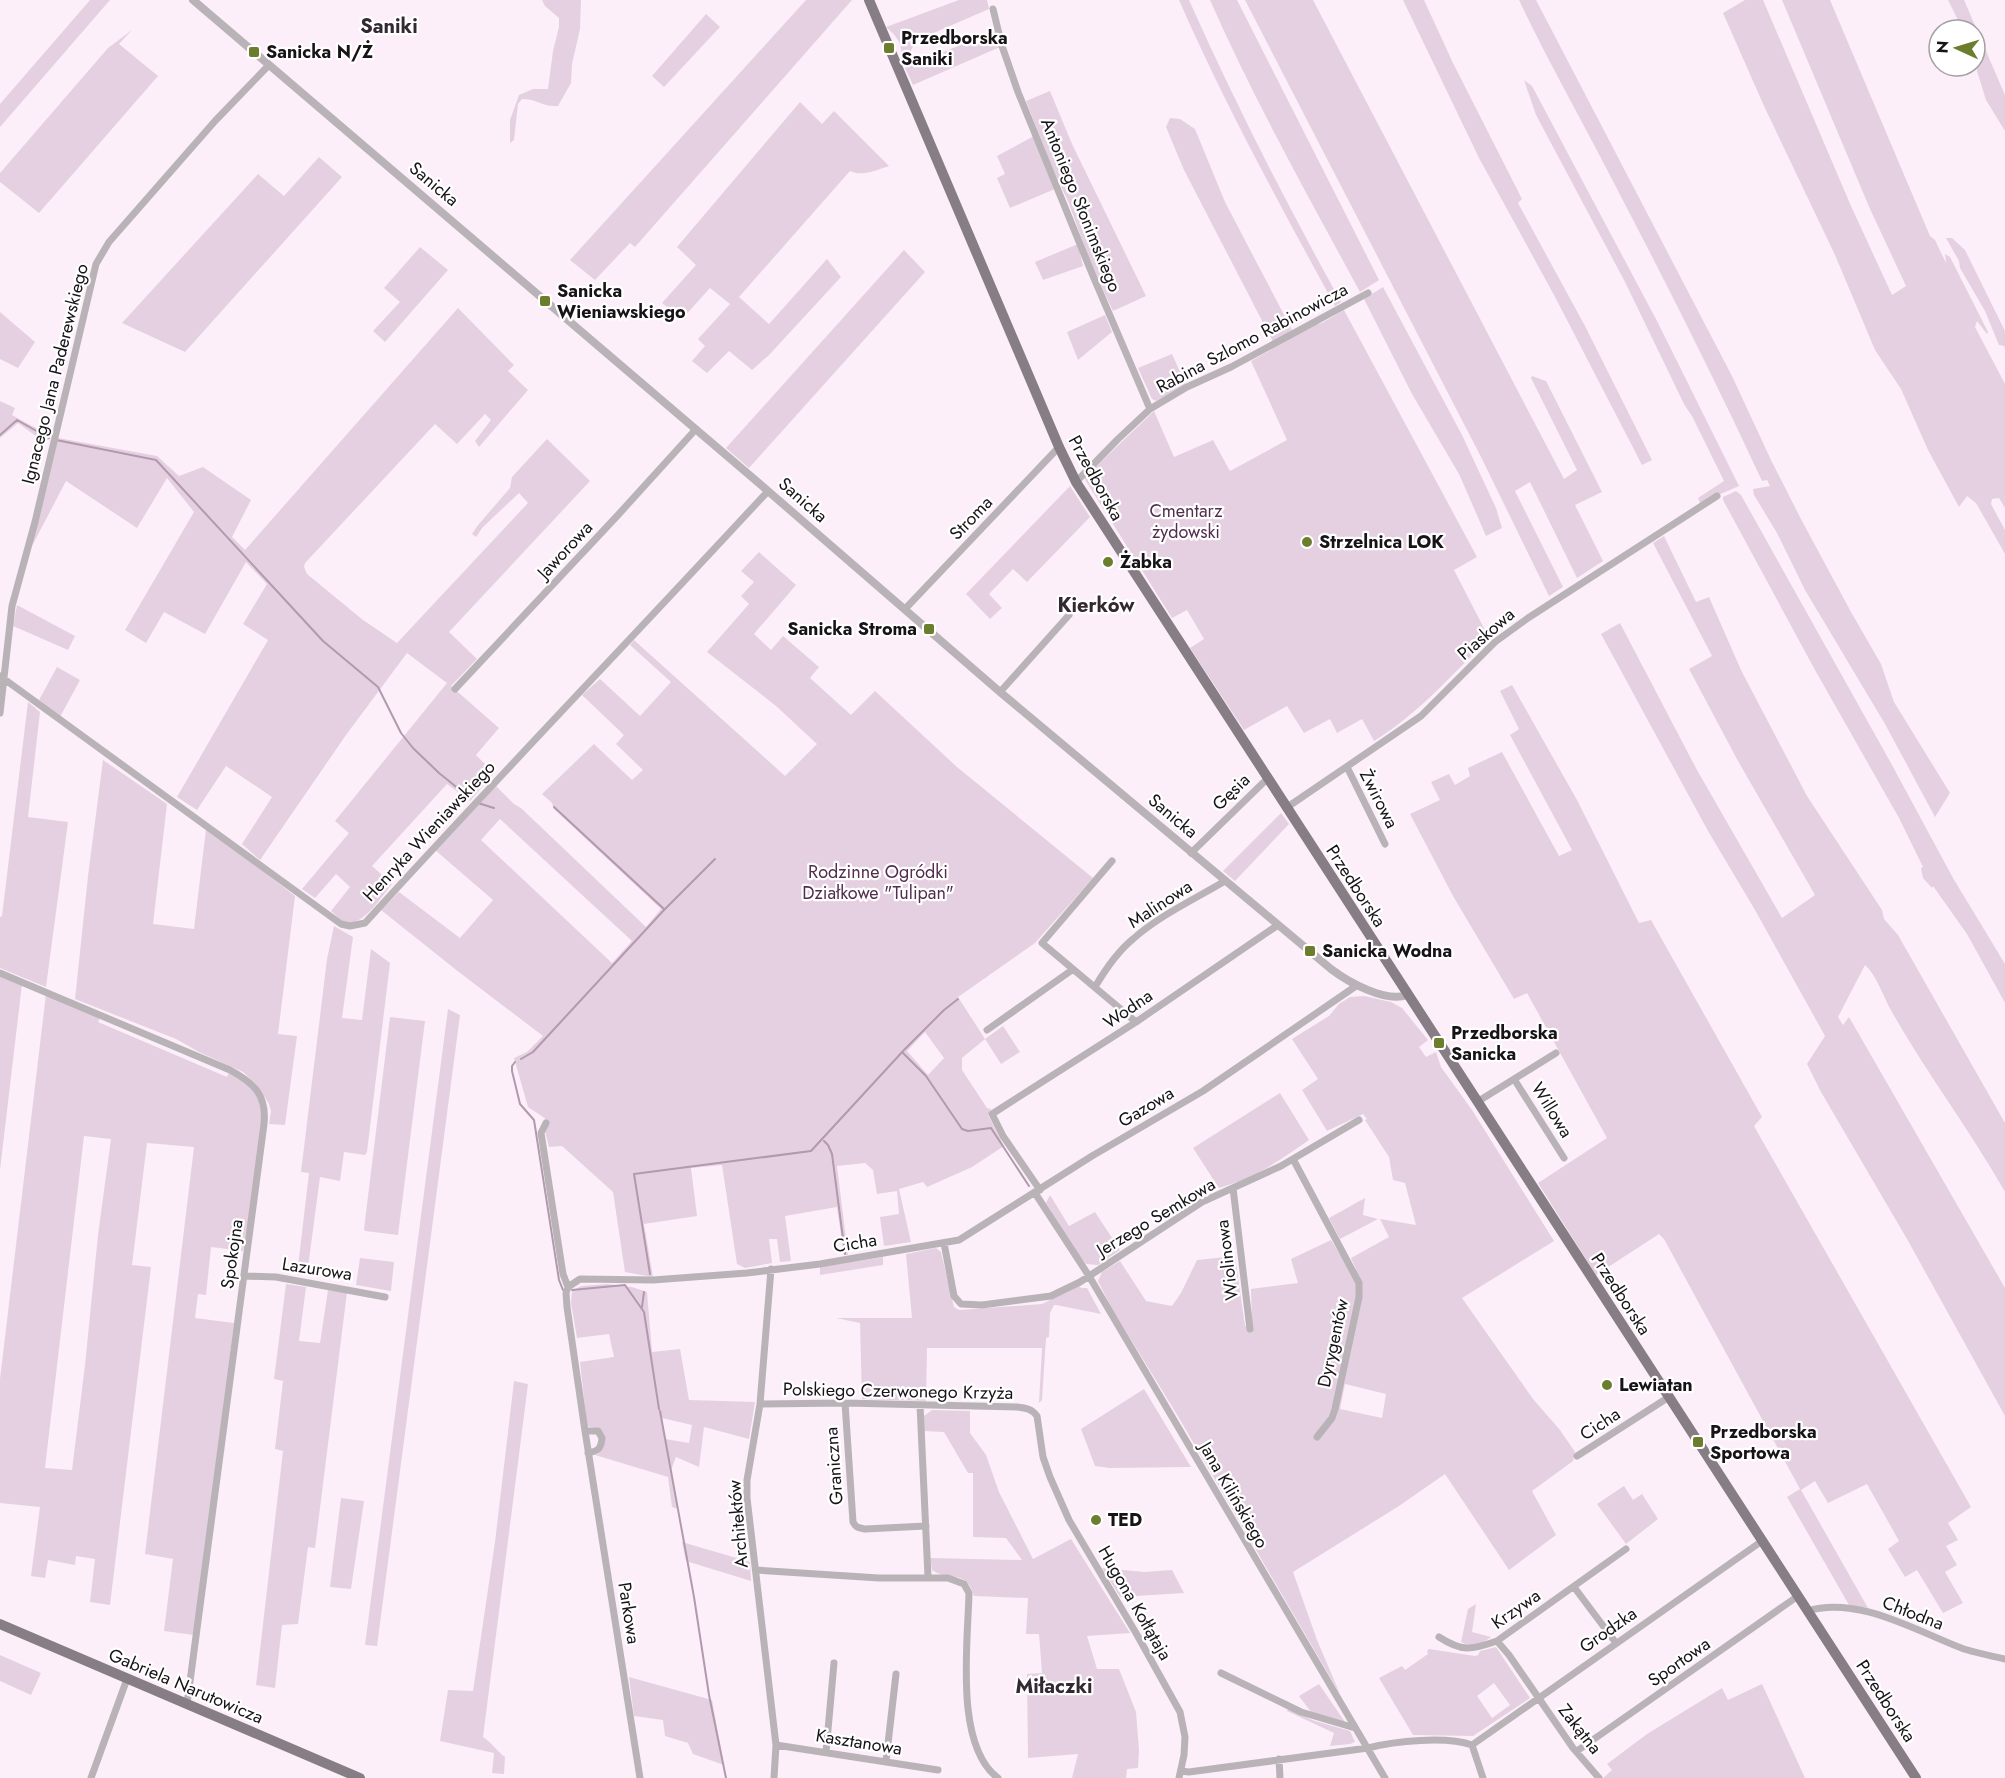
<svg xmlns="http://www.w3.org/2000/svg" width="2005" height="1778" font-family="Jost,sans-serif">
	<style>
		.green { fill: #e5d0e1; fill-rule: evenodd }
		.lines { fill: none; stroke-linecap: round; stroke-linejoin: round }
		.stream { stroke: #b299ae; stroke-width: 2 }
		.minor { stroke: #b9b3b8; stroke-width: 7 }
		.tertiary { stroke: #b9b3b8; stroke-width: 8 }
		.primary { stroke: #877d85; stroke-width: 10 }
		.poi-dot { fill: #6c7e2e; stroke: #fff; stroke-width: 2 }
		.labels { text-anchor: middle; stroke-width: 4.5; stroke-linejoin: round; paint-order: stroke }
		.poi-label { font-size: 18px; font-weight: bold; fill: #171317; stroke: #fff; text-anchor: start }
		.street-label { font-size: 18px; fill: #171317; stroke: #fff }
		.park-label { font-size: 18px; fill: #522e4e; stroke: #fff }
		.neighbourhood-label { font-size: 20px; font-weight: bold; fill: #332931; stroke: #fff }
	</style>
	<rect width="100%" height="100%" fill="#fceffa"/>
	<path class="green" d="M90 0H110L0 127V104Z
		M542 0H581L580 29 572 64 571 83 558 106C541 107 538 99 522 99L518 104 514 140 510 143V120L519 95 533 89H548L553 51 559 27V18L545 6Z
		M806 0H852L635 247 630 243 595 280 570 260Z
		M959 0H987L989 9 915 41 909 56 901 59C904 45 896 35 886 27Z
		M1179 0H1189C1235 103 1286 203 1341 302L1335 306C1280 205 1225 105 1179 0Z
		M1210 0H1237L1379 280 1360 292C1308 196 1254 100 1210 0Z
		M1245 0H1313L1564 479 1577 470 1531 378 1532 376 1546 381 1602 492 1575 505 1603 561 1577 578 1530 482 1515 491 1563 587 1549 596 1481 457Z
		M1403 0H1424L1453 63 1522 199 1518 203 1585 326 1652 460 1642 465 1554 295 1479 158Z
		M1519 0H1536L1732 376 1771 460 1802 521 1851 612 1881 664 1894 702 1950 793 1935 817 1885 724 1805 590 1777 533 1754 495 1753 489 1770 486 1767 480 1762 481C1712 373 1658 267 1603 162 1575 108 1545 55 1519 0Z
		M1745 0H1763L1851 206 1892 295 1906 286 1870 209 1782 0H1830L1930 236 1935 240 1946 263 1945 254 1950 257 1988 332 1987 334 1977 321 1975 327 2005 384V508L1999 498 1992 499 1991 504 2005 530V554L1976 503 1967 496 1959 507 1928 450 1901 389 1875 350 1835 255 1764 106 1723 13Z
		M1948 0H1964L2005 95V131L1986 100 1977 71 1975 30H1963Z
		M706 14 720 27 664 87 652 76Z
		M132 30 119 44 158 76 39 213 0 182V173L108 48Z
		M994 31 1000 47 913 85 905 68Z
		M1524 80 1532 86 1657 321 1739 486 1700 503 1698 498 1724 481 1692 416 1685 406 1625 282 1536 115Z
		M1050 91 1072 144 1146 296 1113 311 1092 267 1068 201 1054 172 1026 101Z
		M800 102 822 124 834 111 889 166C877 170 862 177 850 171L739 297 769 324 827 259 841 277 769 355 752 370 729 351 707 373 692 361 705 346 698 339 730 304 710 288 682 319 662 303 696 265 677 247Z
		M1170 118 1180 119 1195 129 1225 202 1292 330 1273 342 1184 170 1166 127Z
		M1034 136 1055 189 1010 208 997 178 1005 174 997 156Z
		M319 157 342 177 185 352 122 323 258 174 284 196Z
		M1946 238H1952L1965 250 2005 331V348L2004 346 1999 345 1985 311 1960 268 1959 261Z
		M1078 244 1083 266 1043 280 1035 262Z
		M420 247 448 270 385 342 373 331 400 302 384 288Z
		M904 250 925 272 749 468 726 448Z
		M1383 287 1462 435 1496 508 1502 528 1486 536 1459 474 1412 394 1364 299Z
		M458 308 514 365 508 371 528 390 479 447 475 441 491 420 485 414 457 444 435 424 305 563 304 567 307 574 363 620 397 643 528 503 519 493 483 527 476 537 472 534 478 525 510 488 512 477 547 439 590 481 449 632 477 659 451 686 499 728 476 755 494 773 470 801 447 784 372 866 392 884C382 896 363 927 346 922 340 921 336 915 331 911L350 887 336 874 315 898 302 889 349 833 335 821 447 683 407 653 346 735 260 860 242 844 272 797 226 766 197 810 177 797 268 640 243 624 267 584 246 562 205 634 164 612 146 643 125 630 194 512 167 478 137 528 66 481 32 546 58 438 157 456 179 476 203 467 251 500 232 537 245 550Z
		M1344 310 1477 557 1454 570 1489 638C1453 674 1417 715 1374 741L1362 719 1337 733 1330 719 1304 733 1287 706 1244 730 1190 648 1204 639 1187 610 1172 618 1084 478 1154 411 1174 457 1213 440 1230 471 1287 440 1251 361 1314 325 1322 323Z
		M0 312 35 342 18 368 0 359Z
		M1105 315 1112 332 1078 360 1067 332Z
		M1172 354 1186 385 1156 401 1152 399 1138 368Z
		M0 401 15 408 12 415 50 436 49 440 40 439 18 423 0 438Z
		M1070 486 1090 517 1027 582 1013 569 989 594 1002 608 990 619 966 594Z
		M1736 491 1741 495 1892 765 1953 878 2005 964V1003L1967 934 1933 886 1932 888 1923 878 1921 868 1923 867 1899 818 1815 670 1723 500V497Z
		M1664 536 1696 602 1709 597 1741 670 1807 796 1882 910 1884 919 1898 935 2005 1123V1192C1970 1130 1927 1074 1892 1012 1883 997 1878 977 1865 965L1838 1017 1843 1025 1849 1017 2005 1288V1416L1907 1239 1821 1092 1807 1064 1825 1036 1755 910 1708 831 1601 634 1620 623 1697 770 1782 918 1815 895 1738 761 1689 669 1712 656 1653 543Z
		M759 552 796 585 754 634 771 650 783 636 819 667 810 678 851 715 875 691 957 767 1093 878 1035 943 958 997 985 1039 1003 1026 1020 1052 1001 1064 985 1039 962 1058V1070L987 1108 991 1109 988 1115 1004 1146 972 1167 927 1187 923 1182 899 1189 911 1242 884 1246 880 1217 899 1214 897 1191 877 1194 873 1170 865 1163 837 1166 848 1255H844L837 1207 785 1216 791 1261 780 1262 777 1239H769L772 1263 745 1268 737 1264 722 1165 691 1168 697 1216 644 1224 653 1277 625 1272 613 1192 562 1146 549 1147 545 1131 546 1119 528 1107 514 1058 527 1052 543 1036 455 969 381 910 399 892 460 938 493 900 435 850 496 786 514 804 521 808 646 927 661 909 554 809 552 803 542 794 594 744 632 780 643 770 616 744 624 735 582 695 600 679 640 716 671 682 630 645 634 640 785 776 817 744 776 706 707 652 749 604 741 596 754 582 741 571ZM500 819 632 941 612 963 481 840ZM925 1032 944 1058 928 1075 907 1051Z
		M17 605 75 636 68 650 13 626Z
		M57 667 80 680 60 717 39 700Z
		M1512 685 1577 800 1639 923 1651 920 1762 1117 1754 1126 1971 1507 1948 1523 1958 1540 1946 1546 1957 1565 1945 1572 1963 1603 1943 1613 1917 1570 1905 1577 1888 1549 1899 1541 1867 1484 1828 1503 1815 1481 1801 1490 1868 1608 1849 1605 1787 1497 1800 1489 1664 1239 1659 1234 1596 1275 1538 1183 1607 1138 1527 993 1514 999 1453 896 1410 814 1440 800 1431 782 1449 774 1455 785 1470 776 1468 768 1502 752 1559 856 1572 850 1510 735 1519 729 1500 691Z
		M28 702 40 712 28 817 68 822 46 987 0 968V917L2 916Z
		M103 760 167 804 153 924 194 929 206 829 242 855 295 896 278 1034 297 1036 285 1125 269 1124 271 1111 269 1104 257 1085 243 1072 199 1052 176 1039 75 999 88 876Z
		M1281 813 1289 824 1235 881 1223 871Z
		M334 926 353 937 342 1018 362 1020 371 949 390 963 367 1152 365 1155 344 1152 340 1181 320 1177 307 1275H297L309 1173 301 1172 327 959Z
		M0 975 22 984 0 1170Z
		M46 994 100 1018 98 1022 227 1077 229 1072C250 1085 259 1092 263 1117L248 1224 243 1251 211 1247 206 1295 198 1294 195 1318 234 1323 194 1635 164 1631 173 1559 145 1554 194 1147 147 1143 132 1265 151 1267 110 1605 90 1602 95 1559 76 1556 75 1565 48 1560 45 1578 31 1576 40 1507 0 1503V1379ZM84 1136 111 1139 98 1235 85 1365 72 1470 45 1468Z
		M1364 996 1391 1002 1402 1008 1428 1040 1419 1047 1426 1057 1436 1052 1441 1067 1472 1110 1554 1241 1462 1298 1533 1399 1560 1430 1575 1452 1573 1461 1532 1491 1556 1535 1509 1570 1445 1474 1399 1506 1293 1572 1317 1640 1340 1694 1179 1418 1111 1307 1098 1281 1102 1272 1120 1261 1146 1301 1172 1306 1181 1293 1197 1260 1235 1256 1245 1326 1252 1327 1251 1289 1298 1283 1291 1259 1331 1240 1351 1272 1356 1269 1351 1258 1389 1237 1380 1219 1416 1225 1405 1183 1393 1180 1389 1157 1365 1120 1367 1119 1363 1114 1327 1131 1302 1090 1318 1079 1292 1039 1329 1016 1339 1004 1350 997ZM1345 1384 1386 1394 1382 1418 1340 1409Z
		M448 1009 460 1015 377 1646 365 1645Z
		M390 1017 425 1021 398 1235 365 1231 364 1229Z
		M1280 1093 1309 1140C1277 1162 1257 1177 1219 1188L1193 1148Z
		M1050 1195 1069 1226 1095 1212 1120 1250 1098 1265 1086 1264 1080 1257 1046 1203Z
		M1365 1198 1363 1215 1378 1219 1340 1239 1329 1218Z
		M936 1248 941 1252 954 1307 959 1310 1042 1304 1079 1286 1081 1288H1087L1101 1314 1056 1305H1054L1050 1313 1049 1337 1046 1338 1042 1400 1039 1403 1042 1348H927L926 1401 862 1399 860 1323 836 1318H912L906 1254Z
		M883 1257V1265L820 1275V1267Z
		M360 1258 394 1262 391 1291 356 1285Z
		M286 1284 306 1287 299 1341 320 1343 328 1290 347 1292 315 1548 308 1547 298 1624 282 1625 275 1688 256 1685 283 1451 275 1449 283 1381 274 1379Z
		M607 1284 632 1287 647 1292 652 1352 680 1349 689 1400 755 1402 749 1439 704 1427 699 1467 676 1457 671 1470 678 1509 672 1507 668 1477 595 1455 598 1454 603 1448 599 1429 587 1426 580 1362 614 1357 609 1334 577 1338 571 1303 572 1291 581 1286ZM662 1418 692 1425 689 1443 665 1439Z
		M514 1381 528 1384 483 1737C492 1743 496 1750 505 1757L504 1774 492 1773 494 1753 440 1741 448 1690 473 1691 495 1542Z
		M1144 1389 1191 1467 1109 1468 1095 1466 1081 1429Z
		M932 1410 970 1411V1433L986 1455 999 1492 1033 1559 1071 1539 1130 1633 1087 1636 1097 1669H1119L1136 1712 1139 1750 1138 1768 1127 1769 1126 1778H1072L1078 1754 1028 1758 1027 1674 1042 1673 1039 1634H1026L1028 1598 974 1596C966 1568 950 1582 932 1570L930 1558 1022 1560 1006 1538 973 1537V1473H968L944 1432 924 1431V1416Z
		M1624 1486 1633 1500 1642 1494 1658 1519 1626 1544 1597 1504Z
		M341 1498 364 1501 351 1589 330 1587Z
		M682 1542 750 1562 751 1581 686 1561Z
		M1102 1568 1144 1572 1172 1570 1184 1593 1120 1597Z
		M1476 1604 1472 1632 1491 1637C1480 1645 1473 1648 1461 1642L1468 1609Z
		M1496 1647 1530 1698 1473 1736 1413 1735 1379 1678 1402 1666 1405 1670 1428 1654 1427 1651 1429 1649 1475 1656 1478 1655 1480 1651ZM1494 1683 1510 1705 1492 1718 1477 1696Z
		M0 1655 41 1673 31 1695 0 1681Z
		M629 1677 712 1700 724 1765 693 1754 688 1743 665 1736 663 1720 634 1716Z
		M1319 1684 1345 1722 1311 1712 1299 1696Z
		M1762 1684 1805 1778H1603L1612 1770 1607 1764 1647 1734 1722 1688 1728 1700Z
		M1288 1709 1312 1720 1350 1731 1355 1742 1350 1744 1330 1746 1334 1733 1287 1711Z"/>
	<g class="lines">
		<path class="stream" d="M0 435 17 420 49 438
			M56 440 156 460 323 641 378 687 401 733 413 748 439 773 470 798
			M478 803 494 808
			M554 807 664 909
			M902 1052 926 1076 962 1129 968 1131 991 1128 1029 1186
			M521 1059 533 1052 664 910 715 859
			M515 1062 512 1066V1071L520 1104 534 1120 559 1280 563 1290
			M824 1141 828 1145 832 1154 845 1254
			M650 1274 634 1174 811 1151 904 1050 944 1010 958 999
			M572 1290 625 1285 644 1312 659 1409
			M642 1307 644 1292
			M660 1411 694 1597 709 1695 726 1778"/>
		<path class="minor" d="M993 9 1002 46 1018 92 1093 276 1150 409
			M1076 482 1118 439 1150 409 1187 387 1231 367 1368 293
			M905 609 1059 447
			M0 676 341 924 350 926 365 923C497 778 634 636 768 491
			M455 689 618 515 696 429
			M1000 692 1069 615
			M0 713 12 606 35 522 96 264 109 242 215 121 269 65
			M1347 767 1385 844
			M1286 808 1421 716 1495 642 1528 618 1717 496
			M1191 853 1267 779
			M1112 861 1042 943 1136 1022
			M0 973 230 1070C254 1083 267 1095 264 1124L187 1704
			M1095 987C1105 970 1117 952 1133 939 1160 915 1195 899 1225 881
			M987 1030 1072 970
			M1514 1079 1564 1158
			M1477 1102 1556 1053
			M546 1123 541 1133 563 1274 568 1287
			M1293 1159 1359 1283V1297L1335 1409 1332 1418 1317 1437
			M1233 1188 1250 1329
			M1040 1190 1003 1136 992 1114 1136 1022 1278 925
			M1035 1193 1089 1276 1385 1778
			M944 1243 954 1296 961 1304 982 1305 1051 1296 1080 1282 1202 1202 1281 1166 1359 1120
			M771 1269 760 1404 747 1480V1498L776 1745 774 1778
			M244 1276 276 1277 385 1297
			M845 1403 853 1522C856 1528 859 1528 865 1529L926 1526
			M760 1404 845 1403 1017 1407C1026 1408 1032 1409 1037 1416L1043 1457 1050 1477 1069 1520 1136 1633 1180 1712 1185 1737 1184 1755 1179 1778
			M920 1405 928 1577
			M585 1431H598L602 1438C601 1449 598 1451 588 1453
			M1577 1456 1669 1397
			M756 1570 879 1578H948L964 1584 969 1593C968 1642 954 1745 998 1778
			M1574 1587 1616 1643
			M1807 1611C1858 1595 1918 1632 1964 1649 1977 1653 1991 1656 2005 1659
			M1439 1637C1462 1652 1471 1650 1497 1641L1626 1549
			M1497 1641 1509 1655 1573 1748 1599 1778
			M1221 1673 1301 1712 1355 1728
			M776 1745 938 1770
			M1472 1745 1762 1541
			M1472 1745 1483 1778
			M1577 1751 1798 1596
			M826 1752 834 1663
			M1279 1759 1280 1778
			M886 1761 896 1674
			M1181 1771 1189 1772 1368 1748C1395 1741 1446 1736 1472 1745
			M91 1778 127 1679
			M640 1778 585 1431 567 1307 566 1293 568 1287 580 1279 653 1280 747 1273 820 1264 959 1240 1092 1156 1203 1091 1356 986"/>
		<path class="tertiary" d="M193 0 768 491 1000 692 1331 969C1348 982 1386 1003 1407 995"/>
		<path class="primary" d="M869 0 1059 447 1076 482 1916 1778
			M0 1624 360 1778"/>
	</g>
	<g class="poi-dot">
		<rect x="883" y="42" width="12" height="12" rx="3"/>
		<rect x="248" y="46" width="12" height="12" rx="3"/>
		<rect x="539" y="295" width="12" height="12" rx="3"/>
		<circle cx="1307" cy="542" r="6"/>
		<circle cx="1108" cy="562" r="6"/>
		<rect x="923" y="623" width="12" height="12" rx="3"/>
		<rect x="1304" y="945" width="12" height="12" rx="3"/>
		<rect x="1433" y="1037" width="12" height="12" rx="3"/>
		<circle cx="1607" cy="1385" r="6"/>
		<rect x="1692" y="1436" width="12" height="12" rx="3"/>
		<circle cx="1096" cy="1520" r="6"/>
	</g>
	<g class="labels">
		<g class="poi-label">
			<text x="901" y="44">Przedborska<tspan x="901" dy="21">Saniki</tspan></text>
			<text x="266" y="58">Sanicka N/Ż</text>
			<text x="557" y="297">Sanicka<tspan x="557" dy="21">Wieniawskiego</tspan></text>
			<text x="1319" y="548">Strzelnica LOK</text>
			<text x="1120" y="568">Żabka</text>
			<text x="917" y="635" text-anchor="end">Sanicka Stroma</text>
			<text x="1322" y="957">Sanicka Wodna</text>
			<text x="1451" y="1039">Przedborska<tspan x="1451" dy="21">Sanicka</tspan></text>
			<text x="1619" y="1391">Lewiatan</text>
			<text x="1710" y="1438">Przedborska<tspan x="1710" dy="21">Sportowa</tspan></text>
			<text x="1108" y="1526">TED</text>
		</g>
		<g class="street-label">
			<text transform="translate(434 184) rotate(40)" y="6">Sanicka</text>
			<text transform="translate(1081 205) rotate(68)" y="6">Antoniego Słonimskiego</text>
			<text transform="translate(1252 338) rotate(-28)" y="6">Rabina Szlomo Rabinowicza</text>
			<text transform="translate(55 374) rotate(-76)" y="6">Ignacego Jana Paderewskiego</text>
			<text transform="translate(1096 478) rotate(61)" y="6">Przedborska</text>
			<text transform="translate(803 500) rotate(41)" y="6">Sanicka</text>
			<text transform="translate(971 518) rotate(-46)" y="6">Stroma</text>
			<text transform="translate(565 550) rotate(-47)" y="6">Jaworowa</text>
			<text transform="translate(1486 634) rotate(-41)" y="6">Piaskowa</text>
			<text transform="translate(1231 792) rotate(-44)" y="6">Gęsia</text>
			<text transform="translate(1379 799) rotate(63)" y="6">Żwirowa</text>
			<text transform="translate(1173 816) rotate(40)" y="6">Sanicka</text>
			<text transform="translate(429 831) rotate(-47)" y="6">Henryka Wieniawskiego</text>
			<text transform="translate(1356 886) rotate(57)" y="6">Przedborska</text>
			<text transform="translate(1160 904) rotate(-33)" y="6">Malinowa</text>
			<text transform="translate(1128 1009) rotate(-34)" y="6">Wodna</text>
			<text transform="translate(1146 1107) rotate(-31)" y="6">Gazowa</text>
			<text transform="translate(1552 1110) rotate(58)" y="6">Willowa</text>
			<text transform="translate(1156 1217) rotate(-31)" y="6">Jerzego Semkowa</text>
			<text transform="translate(855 1243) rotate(-9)" y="6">Cicha</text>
			<text transform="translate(232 1254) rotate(-82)" y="6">Spokojna</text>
			<text transform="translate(1227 1260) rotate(-97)" y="6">Wiolinowa</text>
			<text transform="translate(317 1269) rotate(9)" y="6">Lazurowa</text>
			<text transform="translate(1621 1294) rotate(57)" y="6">Przedborska</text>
			<text transform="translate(1333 1343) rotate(-78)" y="6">Dyrygentów</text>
			<text transform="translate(898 1391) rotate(1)" y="6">Polskiego Czerwonego Krzyża</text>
			<text transform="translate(1600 1424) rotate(-33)" y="6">Cicha</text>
			<text transform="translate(834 1466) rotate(-94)" y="6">Graniczna</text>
			<text transform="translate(1234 1495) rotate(60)" y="6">Jana Kilińskiego</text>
			<text transform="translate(738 1524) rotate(-95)" y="6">Architektów</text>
			<text transform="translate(1135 1603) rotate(60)" y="6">Hugona Kołłątaja</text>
			<text transform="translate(1516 1609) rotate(-35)" y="6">Krzywa</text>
			<text transform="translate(629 1613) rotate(81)" y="6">Parkowa</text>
			<text transform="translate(1913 1613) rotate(21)" y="6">Chłodna</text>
			<text transform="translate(1608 1630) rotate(-35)" y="6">Grodzka</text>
			<text transform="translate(1679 1662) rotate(-35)" y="6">Sportowa</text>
			<text transform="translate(186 1686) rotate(23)" y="6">Gabriela Narutowicza</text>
			<text transform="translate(1886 1701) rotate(57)" y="6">Przedborska</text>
			<text transform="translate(1580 1729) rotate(52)" y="6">Zakątna</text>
			<text transform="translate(859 1742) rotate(9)" y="6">Kasztanowa</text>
		</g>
		<g class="park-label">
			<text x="1186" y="517">Cmentarz<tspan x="1186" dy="21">żydowski</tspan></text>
			<text x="878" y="878">Rodzinne Ogródki<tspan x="878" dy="21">Działkowe "Tulipan"</tspan></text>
		</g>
		<g class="neighbourhood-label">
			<text x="389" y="33">Saniki</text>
			<text x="1096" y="612">Kierków</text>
			<text x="1054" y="1693">Miłaczki</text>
		</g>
	</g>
	<g transform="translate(1957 48) rotate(274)"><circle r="28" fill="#ffffff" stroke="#a2a1a2" stroke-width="1.5"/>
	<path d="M0-4.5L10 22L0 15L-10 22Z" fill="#6c7e2e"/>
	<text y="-9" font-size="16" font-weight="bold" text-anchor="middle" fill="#171317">N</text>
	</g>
</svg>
